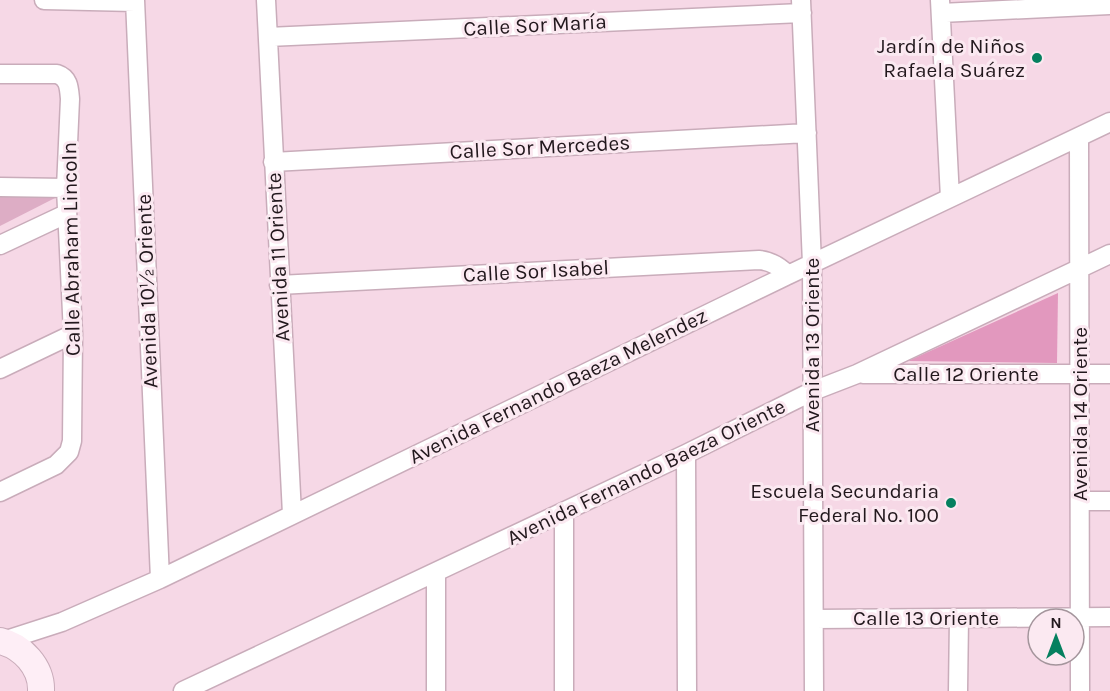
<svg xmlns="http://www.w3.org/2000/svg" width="1110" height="691" font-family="Karla,sans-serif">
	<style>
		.green { fill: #ddadc5 }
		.forest { fill: #e298be }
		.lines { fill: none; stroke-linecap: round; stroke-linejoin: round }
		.minor-casing { stroke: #c9acba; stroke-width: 21 }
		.secondary-casing { stroke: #c9acba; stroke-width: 28 }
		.minor { stroke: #fff; stroke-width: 18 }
		.secondary { stroke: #feeef6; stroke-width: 26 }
		.poi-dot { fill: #05805f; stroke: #fbe9f1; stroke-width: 2 }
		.labels { text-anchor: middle; stroke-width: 6; stroke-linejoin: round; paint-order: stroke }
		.street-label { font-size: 21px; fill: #22181d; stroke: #fbe9f1 }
		.poi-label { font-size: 21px; fill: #22181d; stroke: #fbe9f1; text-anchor: end }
	</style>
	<rect width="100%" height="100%" fill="#f6d8e6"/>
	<path class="green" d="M0 195 55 198 0 226Z"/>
	<path class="forest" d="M1058 293 1057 363 908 361Z"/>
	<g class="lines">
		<g class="minor-casing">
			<path id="minor" d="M44 0 135 2
				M135 0 160 579
				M266 0 292 514
				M801 0 812 264 814 691
				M940 0 950 198
				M941 13 1110 5
				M268 37 802 13
				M0 74H57C69 78 69 88 70 99L66 188 73 334 72 441 69 452 56 465 0 492
				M1079 137 1080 691
				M273 162 807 133
				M0 187 66 188
				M0 245 66 214
				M279 285 759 260C771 261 779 266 788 275
				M0 369 73 334
				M863 374H1110
				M686 454 687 691
				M1080 501H1110
				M564 512V691
				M436 572V691
				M814 619 1110 617
				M3 641 62 622 160 579 788 275 1110 122
				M183 691 686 454 813 391 857 374 1110 254
				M958 691 959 618"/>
		</g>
		<g class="secondary-casing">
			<path id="secondary" d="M0 641C22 646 42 667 41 691"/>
		</g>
		<use href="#minor" class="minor"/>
		<use href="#secondary" class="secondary"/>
	</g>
	<g class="poi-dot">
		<circle cx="1037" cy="58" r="6"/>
		<circle cx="951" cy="503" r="6"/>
	</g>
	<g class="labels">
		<g class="street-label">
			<text transform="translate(535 25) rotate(-3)" y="7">Calle Sor María</text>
			<text transform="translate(540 147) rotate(-3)" y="7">Calle Sor Mercedes</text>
			<text transform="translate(71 249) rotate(-91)" y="7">Calle Abraham Lincoln</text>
			<text transform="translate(278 257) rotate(-93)" y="7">Avenida 11 Oriente</text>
			<text transform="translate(536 271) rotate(-3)" y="7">Calle Sor Isabel</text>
			<text transform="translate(147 291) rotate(-92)" y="7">Avenida 10½ Oriente</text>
			<text transform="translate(812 345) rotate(-90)" y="7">Avenida 13 Oriente</text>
			<text x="966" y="381">Calle 12 Oriente</text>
			<text transform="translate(558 386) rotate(-26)" y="7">Avenida Fernando Baeza Melendez</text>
			<text transform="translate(1080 414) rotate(-90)" y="7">Avenida 14 Oriente</text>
			<text transform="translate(646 472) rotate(-26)" y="7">Avenida Fernando Baeza Oriente</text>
			<text x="926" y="625">Calle 13 Oriente</text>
		</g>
		<g class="poi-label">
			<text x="1025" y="53">Jardín de Niños<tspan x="1025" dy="24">Rafaela Suárez</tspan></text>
			<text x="939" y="498">Escuela Secundaria<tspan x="939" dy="24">Federal No. 100</tspan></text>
		</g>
	</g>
	<g transform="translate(1056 637)"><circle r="28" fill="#fbe9f1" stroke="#a4959c" stroke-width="1.5"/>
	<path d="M0-4.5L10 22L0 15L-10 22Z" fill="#05805f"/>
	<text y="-9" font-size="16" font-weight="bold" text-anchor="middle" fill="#22181d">N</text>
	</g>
</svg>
